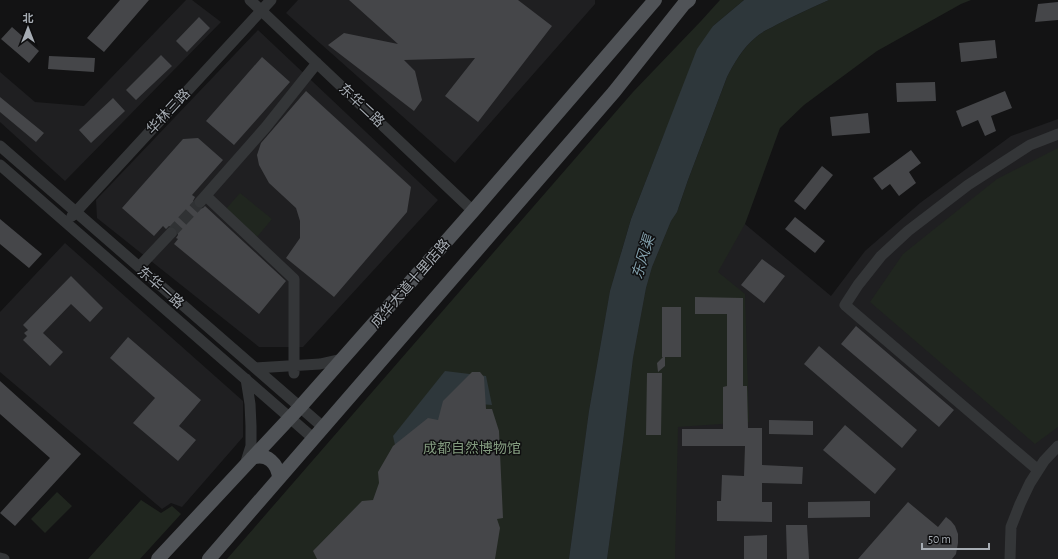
<svg xmlns="http://www.w3.org/2000/svg" width="1058" height="559" font-family="'Alegreya Sans','Noto Sans SC',sans-serif">
	<style>
		.built { fill: #1f1f21 }
		.green { fill: #20261f }
		.water { fill: #2e373b }
		.building { fill: #454649 }
		.lines { fill: none; stroke-linecap: round; stroke-linejoin: round }
		.minor-tunnel { stroke: #303234; stroke-width: 11; stroke-dasharray: 11 5.5; stroke-linecap: butt }
		.minor { stroke: #343638; stroke-width: 11 }
		.major { stroke: #505357; stroke-width: 14 }
		.labels { text-anchor: middle; stroke-width: 3; stroke-linejoin: round; paint-order: stroke }
		.street-label { font-size: 14px; fill: #a6acb3; stroke: #0e0e0f }
		.park-label { font-size: 14px; fill: #839b7f; stroke: #0e0e0f }
		.water-label { font-size: 15px; font-style: italic; fill: #819eaa; stroke: #0e0e0f }
	</style>
	<rect width="100%" height="100%" fill="#131314"/>
	<path class="built" d="M186 0H192L221 22 65 181 0 122V72L35 102 84 106Z
		M298 0H595V4L455 163 286 13Z
		M258 30 438 200 303 347H259L97 218 96 200Z
		M1058 119V559H227L703 189 831 296 865 251 920 203 1011 136Z
		M65 243 243 401V437L182 507 171 503 162 509 0 372V312Z"/>
	<path class="green" d="M720 0H744L713 26 663 137 631 219 610 291 589 411 569 559H227L633 92 701 21Z
		M829 0H971L961 4 877 51 804 105 780 128 745 224 718 272 745 294 749 422 678 427 675 559H607L623 442 633 358 646 288 652 267 671 221 677 212 688 180 727 77C734 63 743 48 755 38 761 32 769 29 776 25 793 16 811 8 829 0Z
		M1058 148V427L1035 444 870 302 903 254 997 179Z
		M240 193 272 219 257 237 225 210Z
		M57 492 72 506 45 533 31 519Z
		M141 500 161 513 172 506 181 514 140 559H88Z"/>
	<path class="water" d="M744 0H829C811 8 793 16 776 25 769 29 761 32 755 38 743 48 734 63 727 77L688 180 677 212 671 221 652 267 646 288 633 358 623 442 607 559H569L589 411 610 291 631 219 697 49 713 26Z
		M445 371 486 376 492 405 456 402 408 450 395 445 393 436Z"/>
	<path class="building" d="M120 0H149L104 52 87 38Z
		M349 0H518L552 26 478 122 445 96 475 58 404 60 415 71 422 100 414 111 328 45 344 33 398 44Z
		M1058 2V20L1035 22 1038 4Z
		M199 17 210 28 187 52 176 41Z
		M12 27 39 51 29 63 1 39Z
		M995 40 997 58 961 62 959 43Z
		M161 55 172 66 136 100 126 90Z
		M49 56 95 58 94 72 48 69Z
		M262 57 290 82 234 145 206 121Z
		M935 82 936 101 897 102 896 83Z
		M306 91 411 187 407 212 334 297 286 258 300 238V221L296 208 269 183 259 165 257 155 261 143Z
		M1005 91 1012 108 991 116 996 131 985 136 978 120 962 127 956 111Z
		M0 97 44 133 36 142 0 112Z
		M113 98 125 111 91 143 79 130Z
		M868 113 870 133 832 136 830 117Z
		M198 138 223 160 192 195 195 197 193 201 194 205 196 207 199 209 203 208 205 206 286 281 259 314 174 244 178 239 176 238 178 235V231L175 228 169 226 166 229 163 226 154 236 122 208 183 139Z
		M911 150 921 163 909 172 916 183 899 196 890 184 882 190 873 178Z
		M822 166 833 175 805 210 794 201Z
		M795 217 825 241 815 253 785 229Z
		M0 219 42 254 29 268 0 244Z
		M762 259 785 276 764 303 741 285Z
		M71 276 103 308 90 322 71 304 43 333 63 352 50 366 23 340 27 336 24 333 28 330 23 325Z
		M695 297 743 298V386H747L748 428H762V465L803 467 802 484 762 483V502H772V522L717 521V501H721L722 475 744 476 745 446H682V429H723V387L727 386V314H695Z
		M662 307H681V357H665V366L658 372 657 363 663 357H662Z
		M856 326 954 410 939 427 841 344Z
		M128 337 201 400 179 426 196 440 178 461 133 423 155 398 110 358Z
		M819 346 917 430 902 448 804 364Z
		M472 372H480L484 377 486 409H492L499 431 503 518 497 519 500 528 495 559H317L313 551 362 501 373 500 379 483 378 472 393 446 428 418 438 420 443 401Z
		M647 373H662L661 435H646Z
		M0 381 81 454 15 526 0 513 50 458 0 414Z
		M769 420 813 421V435L769 434Z
		M845 425 896 469 875 494 823 450Z
		M870 501V517L808 518V502Z
		M908 502 938 527 946 517 951 521 955 526 958 534V543L956 554 952 559H858Z
		M786 525H807L809 559H787Z
		M767 535V559H744V536Z"/>
	<g class="lines">
		<path class="minor-tunnel" d="M171 233 200 202"/>
		<path class="minor" d="M250 0 473 211
			M0 146 323 427
			M0 165 313 438
			M206 196 294 279V373
			M200 202 266 127 317 63
			M72 216 271 0
			M139 267 171 233
			M255 368 320 364 342 359
			M245 465 251 446V426L250 404 246 379
			M1038 470 845 305 858 285 881 256 908 231 968 185 1030 145 1058 134
			M0 558 4 559
			M1010 559 1011 527 1020 504 1030 483 1044 461 1058 446"/>
		<path class="major" d="M252 458C267 452 278 464 279 478
			M158 559 300 407 473 211 655 0
			M209 559 614 92 684 4 689 0"/>
	</g>
	<g class="labels">
		<g class="street-label">
			<text transform="translate(362 105) rotate(43)" y="5">东华二路</text>
			<text transform="translate(168 111) rotate(-47)" y="5">华林三路</text>
			<text transform="translate(410 283) rotate(-49)" y="5">成华大道十里店路</text>
			<text transform="translate(161 287) rotate(41)" y="5">东华一路</text>
		</g>
		<g class="park-label">
			<text x="472" y="453">成都自然博物馆</text>
		</g>
		<g class="water-label">
			<text transform="translate(643 257) rotate(-73)" y="5">东风渠</text>
		</g>
	</g>
	<g transform="translate(28 28)" stroke="#0e0e0f" stroke-width="3" paint-order="stroke">
	<path d="M0-3L7 15L0 10L-7 15Z" fill="#a6acb3"/>
	<text y="-6" font-size="11" font-weight="bold" text-anchor="middle" fill="#a6acb3">北</text>
	</g>
	<path d="M922 543v6h67v-6" fill="none" stroke="#a6acb3" stroke-width="2"/>
	<text x="928" y="543" font-size="12" fill="#a6acb3" stroke="#0e0e0f" stroke-width="3" paint-order="stroke">50 m</text>
</svg>
